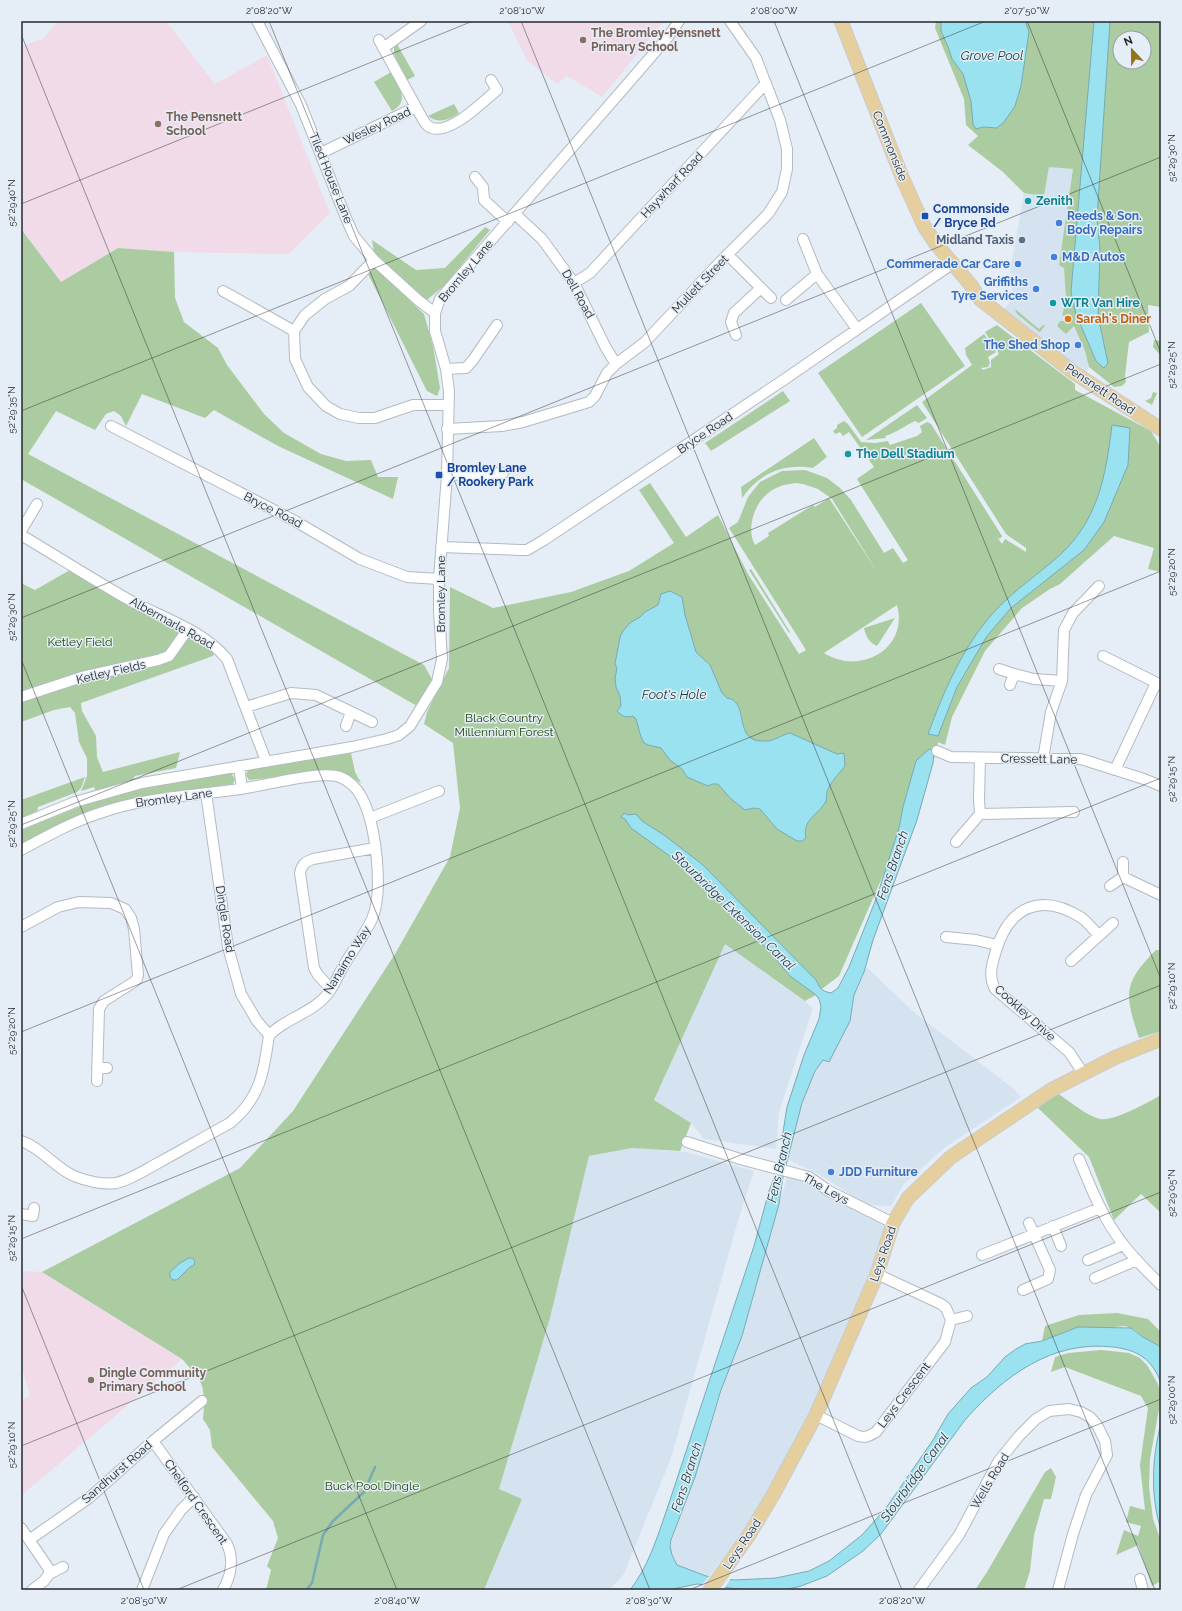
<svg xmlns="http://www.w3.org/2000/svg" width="1182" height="1611" font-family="Raleway,sans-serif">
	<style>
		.built { fill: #d5e3f1 }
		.education { fill: #f1dbe8 }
		.green { fill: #abcca0; fill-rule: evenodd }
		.water { fill: #9be2f0; stroke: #78aab5 }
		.pier { fill: #e5edf6 }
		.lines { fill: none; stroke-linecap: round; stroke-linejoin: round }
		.stream { stroke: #78aab5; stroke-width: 2.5 }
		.minor-casing { stroke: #b3bac2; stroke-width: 12 }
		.major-casing { stroke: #cbcccc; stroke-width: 15 }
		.minor { stroke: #fff; stroke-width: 10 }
		.major { stroke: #e6cf9e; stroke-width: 13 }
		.ticks { fill: none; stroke: #26292c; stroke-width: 1; stroke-opacity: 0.45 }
		.education-dot { fill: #8d6e63; stroke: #e5edf6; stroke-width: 1.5 }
		.culture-dot { fill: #0f9aa8; stroke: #e5edf6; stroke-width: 1.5 }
		.transit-dot { fill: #1a4fb4; stroke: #e5edf6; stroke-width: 1.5 }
		.shop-dot { fill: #3f7fe0; stroke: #e5edf6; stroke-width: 1.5 }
		.service-dot { fill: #5c6f8a; stroke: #e5edf6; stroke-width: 1.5 }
		.food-dot { fill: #e8710a; stroke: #e5edf6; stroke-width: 1.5 }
		.labels { text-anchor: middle; stroke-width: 3; stroke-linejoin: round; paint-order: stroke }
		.education-label { font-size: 12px; font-weight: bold; fill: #785e54; stroke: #e5edf6; text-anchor: start }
		.street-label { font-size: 12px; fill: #26292c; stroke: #e5edf6 }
		.culture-label { font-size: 12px; font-weight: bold; fill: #0d838f; stroke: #e5edf6; text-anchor: start }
		.transit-label { font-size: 12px; font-weight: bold; fill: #164399; stroke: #e5edf6; text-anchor: start }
		.shop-label { font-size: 12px; font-weight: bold; fill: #366cbe; stroke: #e5edf6; text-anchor: start }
		.service-label { font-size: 12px; font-weight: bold; fill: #4e5e75; stroke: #e5edf6; text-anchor: end }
		.food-label { font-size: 12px; font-weight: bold; fill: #c56008; stroke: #e5edf6; text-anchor: start }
		.park-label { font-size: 12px; fill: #1c4706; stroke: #e5edf6 }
		.water-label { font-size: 13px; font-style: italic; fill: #17393f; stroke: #e5edf6 }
		.neatline { fill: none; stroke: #26292c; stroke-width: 1.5 }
		.ticks-label { font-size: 10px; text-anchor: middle; fill: #26292c }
	</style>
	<rect width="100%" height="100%" fill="#e5edf6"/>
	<path class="built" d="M1049 167 1073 169 1064 267 1066 300 1072 322 1085 351 1089 367 1084 376 1002 312 1012 299 1013 274 1010 273 1024 193 1044 196Z
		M725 943 805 1001 813 1008 779 1112 776 1149 704 1139 691 1123 654 1100Z
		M866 967 915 1013 1014 1089 1021 1097 944 1148 904 1184 891 1206 866 1205 820 1175 787 1159 799 1114 814 1071 823 1060 829 1062 850 1021 854 995Z
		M632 1148 686 1152 754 1171 737 1224 671 1458 624 1574 609 1590H484L522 1499 499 1489 550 1318 589 1156Z
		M789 1171 812 1180 849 1206 889 1227 860 1301 825 1385 780 1470 745 1530 710 1575 706 1576 694 1573 678 1565 672 1555 670 1546 704 1449Z"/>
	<path class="education" d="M58 21H166L215 84 267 55 330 213 289 254 174 252 118 248 61 282 21 229V46L43 39Z
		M508 21H664L602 97 567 76 557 84 527 60Z
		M21 1271 42 1272 182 1359 21 1496V1401L30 1396 21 1364Z"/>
	<path class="green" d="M936 21H1161V307L1148 305 1149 332 1129 342 1125 376 1126 382 1122 386 1114 387 1089 367 1085 351 1074 326 1066 334 1057 326 1060 321H1065L1066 324 1072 322 1070 314 1062 316 1066 300 1064 268 1059 265 1073 169 1049 167 1044 196 1024 193 1003 172 968 145 978 136 966 125 964 99 935 28ZM1120 38H1144V62H1120Z
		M397 44 415 76 407 80 394 54V47Z
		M391 72C398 86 411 101 392 111L374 82Z
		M454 104 459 113C449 120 439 124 428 116Z
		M485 227 490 230 445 285 427 300 420 295 374 252 372 240 416 270 445 268Z
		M21 229 61 282 118 248 174 252 175 298 184 322 218 348 227 365 264 414 284 433 321 454 346 461 371 460 378 477H398L393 499 278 446 214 410 205 418 142 394 126 426 121 416 114 411 106 414 95 430 56 411 28 454 424 665 432 679 417 706 21 479Z
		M374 266 424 314 433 346 440 388 437 396 427 391 367 272Z
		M921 303 965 366 862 437 818 373Z
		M1015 309 1039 329 1043 325 1045 326 1040 332 1038 331 1017 314Z
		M997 325 1075 384V390L1151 431 1161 448V572L1148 569 1154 548 1114 536 1060 584 1050 589 1022 608 985 651 952 717 945 745 938 742 937 752 839 976 815 994 816 995 805 1001 725 944 654 1100 691 1123 680 1151 632 1148 589 1156 550 1318 499 1489 522 1499 484 1590H266L271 1570 267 1566 278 1538 273 1521 212 1447 210 1430 203 1419 204 1407 202 1401C208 1384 193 1372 182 1359L42 1272 240 1168 293 1111 395 954 450 857 460 808 453 743 424 724 427 712 449 668 450 587 493 608 571 592 629 571 674 543 639 490 650 483 686 537 718 515 748 574 799 654 806 650 729 528 738 522 748 497 760 482 782 471 805 470 827 478 840 488 851 500 884 553 893 548 903 563 908 560 857 479 874 467 849 432 843 436 840 432 835 434 833 431 837 428V425L844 421 848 424 861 442 875 443 888 441 890 445 917 436 922 432 920 426 927 422 931 424 1002 536 1000 539 997 537 1002 544 1005 539 1026 552V548L1006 534 922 402 972 365 966 355 965 348 984 334 996 352 988 357 990 363 988 367 981 368 983 370 991 367V360L999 354 985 332ZM796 483 803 484 818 489 832 499 878 573 829 498 815 507 813 505 768 533 769 536 755 545C746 529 754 505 767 494 775 487 785 484 796 483ZM897 605C909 649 860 676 824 653Z
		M1154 340 1161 341V356L1153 347Z
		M783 391 790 401 711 451 705 443Z
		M1153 392 1157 393 1152 405 1145 401 1151 398Z
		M917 405 927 418 919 423 915 421C904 426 896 433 885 436L886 438 866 440Z
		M814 438 827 457 813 468C784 463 759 473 742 498L741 487Z
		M751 569 790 632 789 633 749 570Z
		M70 570 214 651 213 656 81 703 82 711 96 736 97 757 103 772 180 752 176 768 135 776 132 781 96 792 94 787 81 791 87 776V758L79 742 75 713 70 707 54 710 21 722V583L35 590Z
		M895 618 877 646C869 642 866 637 864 628Z
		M351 753 355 772 361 783 349 776 328 771 249 780 246 775 248 770Z
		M223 773H231L235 779 233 784 143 797 21 845V830L84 805 135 788Z
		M85 777 81 788 77 792 38 807 37 814 21 821V800Z
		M1156 950H1161V1031L1139 1038C1125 995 1122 984 1156 950Z
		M1057 1093C1070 1101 1085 1115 1100 1119 1113 1122 1149 1102 1161 1095V1213L1141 1194 1114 1220 1089 1157 1038 1108Z
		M1117 1313 1148 1319 1161 1332V1347L1143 1337 1135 1330 1125 1326 1105 1328 1078 1327 1042 1341 1045 1326 1079 1315Z
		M1101 1350 1129 1353 1140 1358 1147 1365 1158 1384 1160 1392 1159 1409 1150 1459 1149 1487 1153 1519 1161 1541V1581L1152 1586 1138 1545 1116 1555 1124 1530 1138 1536 1141 1526 1126 1522 1130 1506 1145 1510 1140 1465 1148 1408 1141 1396 1065 1367 1051 1372 1055 1357 1068 1353Z
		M1051 1468 1056 1477 1051 1499H1044L1034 1535 1030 1571 1024 1590H975L987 1572 1045 1472Z"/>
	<path class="water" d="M941 21H1025L1029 32 1021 86 1015 106 1004 122 997 128 983 127 976 129 973 124 971 101 963 74 952 59 949 49 941 31Z
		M1094 21H1110L1097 218 1100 249 1098 316 1108 363 1104 368 1096 361 1076 314 1071 292Z
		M1112 425 1130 428 1128 465 1104 522 1084 550 1011 608 987 636 957 687 938 736 928 734C944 691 963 646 994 612 1014 590 1039 574 1061 554 1099 518 1106 474 1112 425Z
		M670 591 682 597 685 615 696 652 710 665 722 693 727 698C751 701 731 744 766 741 775 741 781 735 790 733L837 754 844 753 845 766C839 774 830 782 827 792 826 795 827 799 826 801 818 816 802 819 806 838L802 841H797L777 829 760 809 754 808 745 810 730 798 718 784H712L708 786 687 777 682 769 670 760 661 748 648 745 644 743 641 737 636 719 633 716C625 718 622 716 617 711L621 706 620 696 616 687 615 678 617 668 615 664 620 637 623 631 630 623 640 617 645 612 658 605 661 594Z
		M929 749 934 751 933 763 917 820 873 940 864 972 854 995 850 1021 829 1062 823 1060 815 1071 802 1103 783 1177 779 1204 742 1336 721 1390 695 1477 671 1540 670 1546 672 1555 677 1565 706 1576 734 1580 776 1578 809 1571 829 1561 862 1535 886 1508 933 1440 948 1414 971 1388 987 1377 1005 1357 1016 1349 1025 1344 1042 1341 1078 1327 1131 1328 1143 1337 1161 1347V1383C1152 1359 1138 1350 1113 1347 1052 1340 1004 1376 965 1420L881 1534 863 1551 827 1576 801 1586 784 1590H747L697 1584 668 1590H630C648 1567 657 1538 666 1512L754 1246 769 1191 782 1158 783 1132 787 1107 804 1055 819 1019 821 1007 819 999 816 995 790 976 771 953 699 881 678 862 631 828 625 819 621 817 624 813 628 815 636 814 642 821 664 835 703 865 816 980C820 988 821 991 831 993L838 988 849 967 876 899 899 828 903 807 916 761Z
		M189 1258H193L195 1262 194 1265 189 1268 177 1280H173L170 1277V1272L180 1263Z
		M1161 1423V1530C1150 1495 1152 1458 1161 1423Z"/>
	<path class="pier" d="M710 1575 731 1578 724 1589 701 1586Z"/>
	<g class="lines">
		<path class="stream" d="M308 1590 307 1589 312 1583 323 1535 333 1521 364 1492 375 1467"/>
		<g class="minor-casing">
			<path id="minor" d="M257 21 301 105 346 218 354 236 374 260 418 300 435 313
				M379 40 416 107
				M383 48 421 21
				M321 153 416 107C420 113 423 122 428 126 447 139 482 102 497 90L491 80
				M475 177 483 187 484 200 508 222
				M515 214 542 239 574 283 606 348 616 364
				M803 239 817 274 857 329
				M728 255 771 298
				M374 260 349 286 325 299 305 315 294 331 295 359 308 387 326 406 340 414 359 418H375L413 405H448
				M574 283 590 273 766 83
				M223 291 294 331
				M786 300 817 274
				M736 335 731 322 734 313 761 288
				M446 369 466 368 473 360 497 325
				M111 426 295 521 360 559 407 577 439 579
				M447 429 502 426 523 422 589 402 595 396 607 373 616 364 645 342 721 261 768 214 782 192 787 169V149L780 120 756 58 730 21
				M447 475 503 473
				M21 531 37 504
				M21 535C58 557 94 580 131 601 163 618 203 630 227 659L266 761
				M441 547 520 550H527L544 540 782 381 952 264
				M1103 656 1161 685
				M999 669 1014 674
				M1010 685 1014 674 1034 679 1062 681
				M21 697 82 677 158 660 169 656 188 629
				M246 707 291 693 316 695 372 722
				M346 726 351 712
				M937 751 951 757 1081 759 1144 779 1161 786
				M1043 759 1051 712 1062 681 1064 630 1073 613 1099 586
				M239 766 242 789
				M1115 770 1156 683
				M206 793 228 947 241 994 257 1021 269 1035
				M980 814 1074 812
				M370 818 439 791
				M21 824 75 802 142 783 352 747 387 739 399 735 410 726 437 682 442 659 439 610V579L447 475 449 391 446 369 435 331V313L440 299 624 88 668 37 679 21
				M956 842 980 814 979 799 980 758
				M21 850C47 836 72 822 100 813 145 797 193 796 240 789 263 786 321 770 340 777 348 780 357 788 361 796 376 823 384 891 372 919 364 936 352 951 343 967 338 975 335 984 329 992 319 1007 296 1016 282 1025 277 1028 273 1032 269 1035 264 1072 260 1099 230 1123 206 1136 182 1150 158 1163 145 1170 130 1180 116 1183 103 1185 86 1181 74 1176 54 1167 42 1148 21 1141
				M1123 877 1161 895
				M1110 886 1123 877V862
				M21 927 58 907 79 902 111 903 125 909 131 918 134 929 138 975 137 979 134 982 104 1001 99 1009 97 1081
				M946 937 976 940 997 945
				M1071 961 1113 923
				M331 989 318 975 314 968 300 873C302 864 305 862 313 859L375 848
				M97 1067 107 1068
				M1083 1073 1069 1052 995 989C988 976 992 964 996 951 1009 906 1042 892 1082 918 1088 923 1094 930 1099 936
				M687 1142 740 1159 809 1177 829 1191 893 1223
				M1079 1159C1091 1188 1103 1219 1123 1244 1134 1259 1148 1272 1161 1285
				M21 1214 33 1216 34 1208
				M1053 1226 1061 1246
				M982 1255 1100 1208
				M1088 1260 1123 1245
				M1095 1278 1137 1260
				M1023 1290 1048 1279 1050 1270 1029 1223
				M951 1320 967 1316
				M816 1415 858 1436C866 1438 869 1436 876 1432L945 1342 951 1320 946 1308 941 1304 877 1274
				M153 1441 227 1544C234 1559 231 1576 223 1590
				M21 1528 49 1569V1574L44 1581 32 1590
				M29 1540 89 1498 153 1441 202 1401
				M49 1574 63 1567
				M1140 1579 1143 1590
				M142 1590 164 1534 181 1510 194 1497
				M919 1590 959 1535 998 1462 1019 1436 1036 1419 1049 1411 1069 1409 1081 1412 1090 1417 1097 1425 1105 1441 1107 1455 1086 1495 1073 1534 1058 1590"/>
		</g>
		<g class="major-casing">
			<path id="major" d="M841 21 902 177 924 226 936 244 970 284 980 299 1073 372 1161 429
				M710 1590 749 1535 773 1495 816 1415 877 1274 893 1223 908 1198 951 1157 1051 1090 1116 1057 1161 1039"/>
		</g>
		<use href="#minor" class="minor"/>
		<use href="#major" class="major"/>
	</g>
	<path class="ticks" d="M269 21 902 1590M521 21 1155 1590M774 21 1161 979M1027 21 1161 353M21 34 650 1590M21 204 473 21M21 411 986 21M21 618 1161 157M21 659 397 1590M21 825 1161 364M21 1032 1161 571M21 1239 1161 778M21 1285 144 1590M21 1446 1161 985M176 1590 1161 1192M689 1590 1161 1399"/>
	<g class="education-dot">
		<circle cx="583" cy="40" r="4"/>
		<circle cx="158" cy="124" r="4"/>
		<circle cx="91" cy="1380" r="4"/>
	</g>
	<g class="culture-dot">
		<circle cx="1028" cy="201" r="4"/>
		<circle cx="1053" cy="303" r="4"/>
		<circle cx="848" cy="454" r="4"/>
	</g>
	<g class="transit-dot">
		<rect x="921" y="212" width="8" height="8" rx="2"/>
		<rect x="435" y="471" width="8" height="8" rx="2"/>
	</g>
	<g class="shop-dot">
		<circle cx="1059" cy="223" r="4"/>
		<circle cx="1054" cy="257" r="4"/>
		<circle cx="1018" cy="264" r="4"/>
		<circle cx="1036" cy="289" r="4"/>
		<circle cx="1078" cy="345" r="4"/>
		<circle cx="831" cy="1172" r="4"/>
	</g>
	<circle class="service-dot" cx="1022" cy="240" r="4"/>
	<circle class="food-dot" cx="1068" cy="319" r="4"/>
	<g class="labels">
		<g class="education-label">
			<text x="591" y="37">The Bromley-Pensnett<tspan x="591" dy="14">Primary School</tspan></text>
			<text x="166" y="121">The Pensnett<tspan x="166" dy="14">School</tspan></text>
			<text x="99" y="1377">Dingle Community<tspan x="99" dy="14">Primary School</tspan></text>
		</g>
		<g class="street-label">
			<text transform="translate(377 126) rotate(-25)" y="4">Wesley Road</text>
			<text transform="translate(890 146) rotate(68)" y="4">Commonside</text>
			<text transform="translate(331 178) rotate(68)" y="4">Tiled House Lane</text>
			<text transform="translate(672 185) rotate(-47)" y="4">Haywharf Road</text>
			<text transform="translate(466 271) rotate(-50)" y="4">Bromley Lane</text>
			<text transform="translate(700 284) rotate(-46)" y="4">Mullett Street</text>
			<text transform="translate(578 294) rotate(61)" y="4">Dell Road</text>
			<text transform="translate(1100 389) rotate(34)" y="4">Pensnett Road</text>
			<text transform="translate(705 433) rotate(-34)" y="4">Bryce Road</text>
			<text transform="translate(273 510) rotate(27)" y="4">Bryce Road</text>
			<text transform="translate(441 594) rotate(-90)" y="4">Bromley Lane</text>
			<text transform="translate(172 623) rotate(29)" y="4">Albermarle Road</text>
			<text transform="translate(111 672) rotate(-13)" y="4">Ketley Fields</text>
			<text transform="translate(1039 759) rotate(1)" y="4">Cressett Lane</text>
			<text transform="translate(174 798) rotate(-8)" y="4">Bromley Lane</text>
			<text transform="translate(225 919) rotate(81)" y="4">Dingle Road</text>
			<text transform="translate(347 960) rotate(-58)" y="4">Nanaimo Way</text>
			<text transform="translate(1025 1013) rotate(42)" y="4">Cookley Drive</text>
			<text transform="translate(826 1189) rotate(29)" y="4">The Leys</text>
			<text transform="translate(883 1254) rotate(-71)" y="4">Leys Road</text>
			<text transform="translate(904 1395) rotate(-53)" y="4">Leys Crescent</text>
			<text transform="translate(117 1472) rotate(-41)" y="4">Sandhurst Road</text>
			<text transform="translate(990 1481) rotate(-59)" y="4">Wells Road</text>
			<text transform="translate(196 1502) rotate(55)" y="4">Chelford Crescent</text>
			<text transform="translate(742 1544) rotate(-56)" y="4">Leys Road</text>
		</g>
		<g class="culture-label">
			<text x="1036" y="205">Zenith</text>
			<text x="1061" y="307">WTR Van Hire</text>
			<text x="856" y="458">The Dell Stadium</text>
		</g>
		<g class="transit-label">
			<text x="933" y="213">Commonside<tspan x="933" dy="14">/ Bryce Rd</tspan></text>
			<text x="447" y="472">Bromley Lane<tspan x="447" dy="14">/ Rookery Park</tspan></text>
		</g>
		<g class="shop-label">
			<text x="1067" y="220">Reeds &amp; Son.<tspan x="1067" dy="14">Body Repairs</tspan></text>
			<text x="1062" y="261">M&amp;D Autos</text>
			<text x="1010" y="268" text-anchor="end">Commerade Car Care</text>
			<text x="1028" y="286" text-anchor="end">Griffiths<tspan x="1028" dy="14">Tyre Services</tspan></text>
			<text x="1070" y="349" text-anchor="end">The Shed Shop</text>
			<text x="839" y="1176">JDD Furniture</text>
		</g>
		<g class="service-label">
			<text x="1014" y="244">Midland Taxis</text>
		</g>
		<g class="food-label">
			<text x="1076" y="323">Sarah's Diner</text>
		</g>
		<g class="park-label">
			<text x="80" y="646">Ketley Field</text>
			<text x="504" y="722">Black Country<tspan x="504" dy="14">Millennium Forest</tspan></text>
			<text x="372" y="1490">Buck Pool Dingle</text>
		</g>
		<g class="water-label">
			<text x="992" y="60">Grove Pool</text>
			<text x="674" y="699">Foot's Hole</text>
			<text transform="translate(892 865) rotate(-71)" y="5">Fens Branch</text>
			<text transform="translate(734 910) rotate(44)" y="5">Stourbridge Extension Canal</text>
			<text transform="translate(779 1167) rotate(-77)" y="5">Fens Branch</text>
			<text transform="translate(686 1477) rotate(-72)" y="5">Fens Branch</text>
			<text transform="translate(914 1477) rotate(-54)" y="5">Stourbridge Canal</text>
		</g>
	</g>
	<rect width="1182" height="1611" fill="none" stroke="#e5edf6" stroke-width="44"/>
	<g transform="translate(1132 50) rotate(338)"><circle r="19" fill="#e5edf6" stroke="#999fa5"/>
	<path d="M0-3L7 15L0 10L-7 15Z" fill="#93741b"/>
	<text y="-6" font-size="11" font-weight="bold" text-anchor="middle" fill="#26292c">N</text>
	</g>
	<rect x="22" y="22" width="1138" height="1567" class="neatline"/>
	<g class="ticks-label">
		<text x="269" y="14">2°08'20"W</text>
		<text x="522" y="14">2°08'10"W</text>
		<text x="774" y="14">2°08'00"W</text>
		<text x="1027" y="14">2°07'50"W</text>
		<text transform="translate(1171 158) rotate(-90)" y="4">52°29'30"N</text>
		<text transform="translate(11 203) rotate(-90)" y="4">52°29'40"N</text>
		<text transform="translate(1171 365) rotate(-90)" y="4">52°29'25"N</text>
		<text transform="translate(11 410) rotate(-90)" y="4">52°29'35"N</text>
		<text transform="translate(1171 572) rotate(-90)" y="4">52°29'20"N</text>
		<text transform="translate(11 617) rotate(-90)" y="4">52°29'30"N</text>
		<text transform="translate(1171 779) rotate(-90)" y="4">52°29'15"N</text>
		<text transform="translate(11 824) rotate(-90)" y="4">52°29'25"N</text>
		<text transform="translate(1171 986) rotate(-90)" y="4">52°29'10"N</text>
		<text transform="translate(11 1031) rotate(-90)" y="4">52°29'20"N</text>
		<text transform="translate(1171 1193) rotate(-90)" y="4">52°29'05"N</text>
		<text transform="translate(11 1238) rotate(-90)" y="4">52°29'15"N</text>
		<text transform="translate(1171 1400) rotate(-90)" y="4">52°29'00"N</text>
		<text transform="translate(11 1445) rotate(-90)" y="4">52°29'10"N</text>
		<text x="144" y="1604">2°08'50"W</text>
		<text x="397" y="1604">2°08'40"W</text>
		<text x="649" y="1604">2°08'30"W</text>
		<text x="902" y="1604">2°08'20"W</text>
	</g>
</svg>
